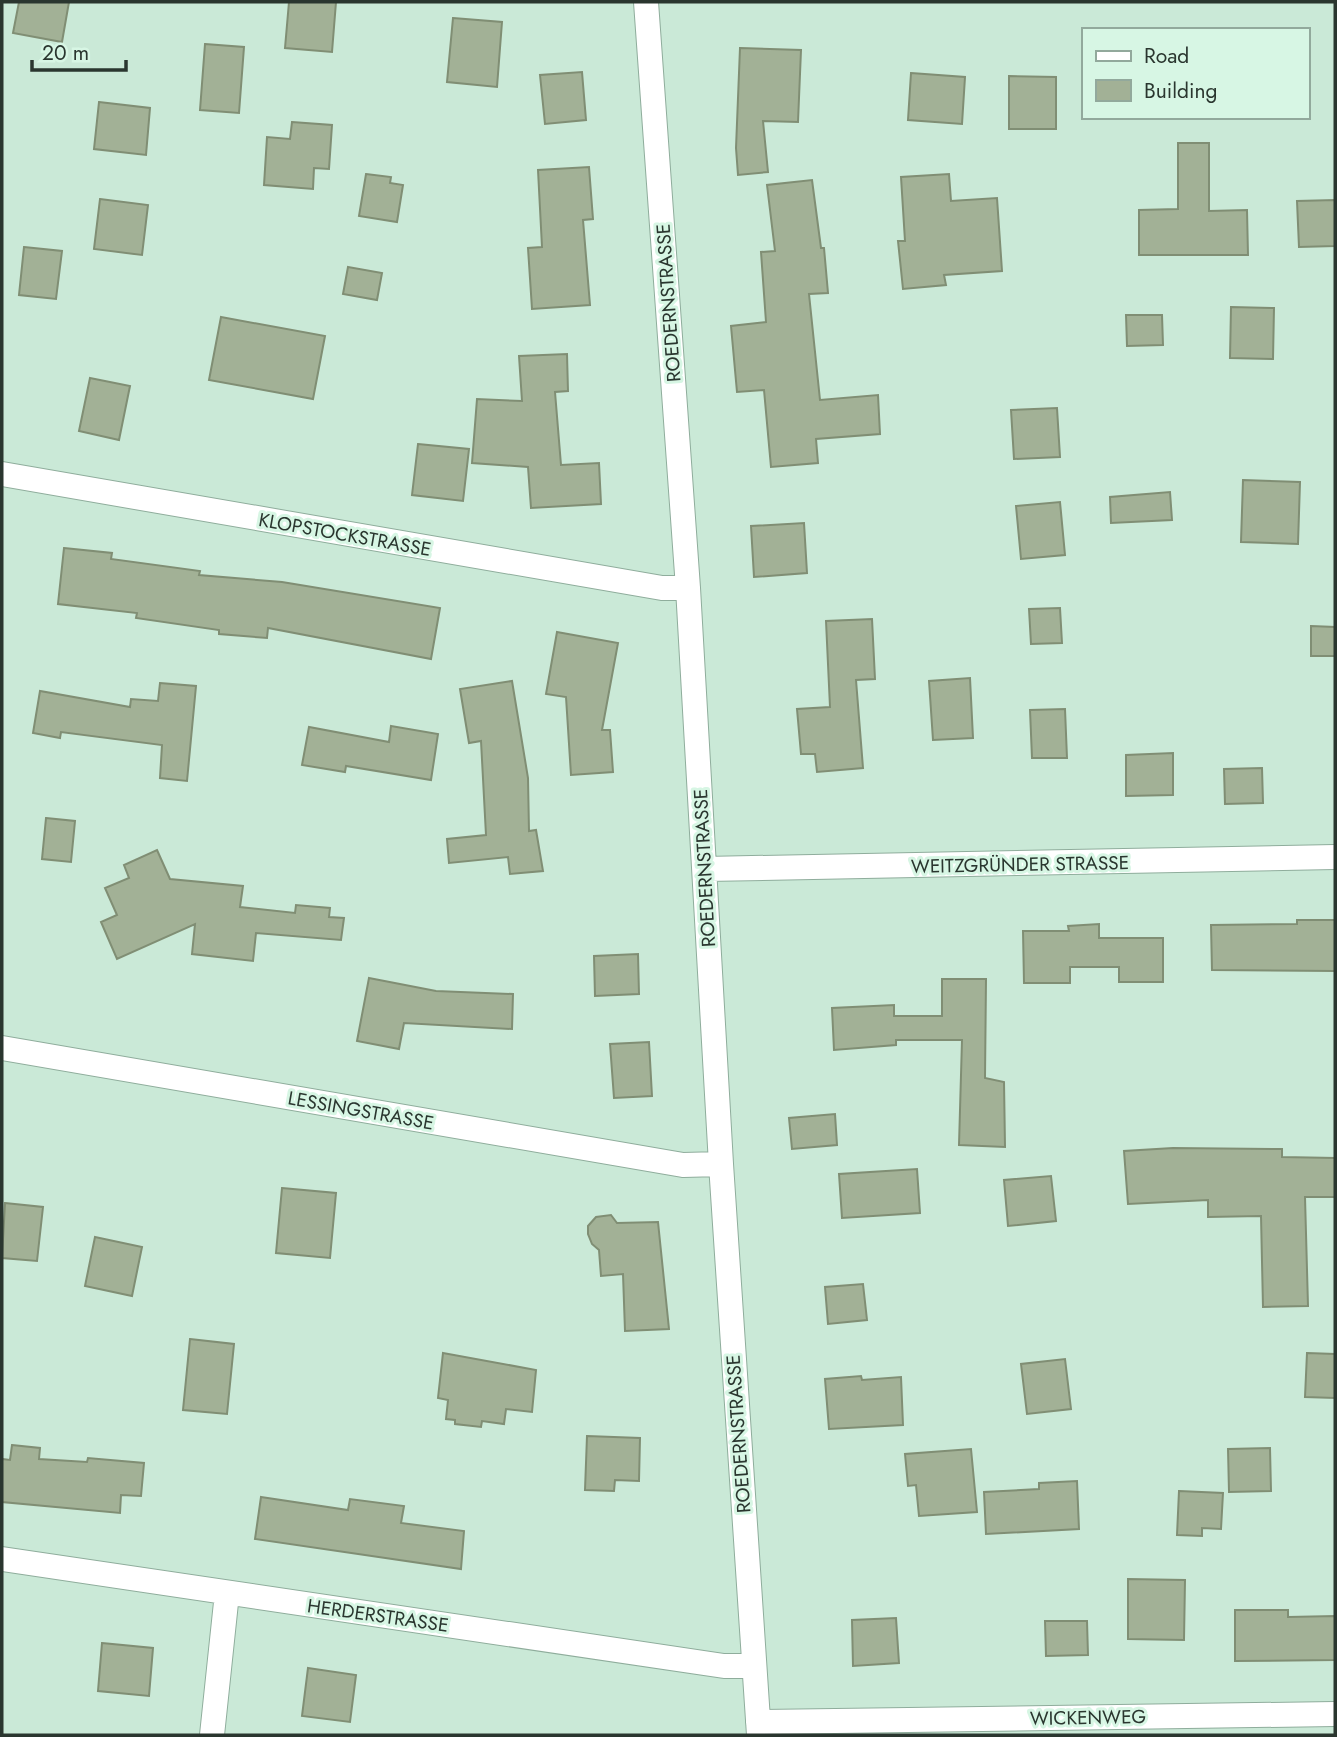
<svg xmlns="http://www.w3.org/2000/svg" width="1337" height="1737" font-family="Jost,sans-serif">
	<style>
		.building { fill: #a2b196; stroke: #808e74; stroke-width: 2 }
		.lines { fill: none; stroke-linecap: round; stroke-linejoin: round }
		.minor-casing { stroke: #8fad9c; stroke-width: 26 }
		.minor { stroke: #fff; stroke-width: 24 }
		.labels { text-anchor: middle; stroke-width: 6; stroke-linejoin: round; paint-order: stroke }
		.street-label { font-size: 19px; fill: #2a362f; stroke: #d7f6e4 }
	</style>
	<rect width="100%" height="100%" fill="#cae9d7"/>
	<path class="building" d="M19 2H69L62 42 13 33Z
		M289 2H336L332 52 285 48Z
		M453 18 502 22 497 87 447 82Z
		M205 44 244 47 239 113 200 110Z
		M740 48 801 50 798 122 763 121 768 172 738 175 736 148Z
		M582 72 586 120 545 124 540 75Z
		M911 73 965 77 962 124 908 120Z
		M1009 76 1056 77V129H1009Z
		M99 102 150 108 146 155 94 149Z
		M292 122 332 125 329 169 314 168 313 189 264 185 267 137 290 139Z
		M1178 143H1209V211L1247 210 1248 255H1139V210L1178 209Z
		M589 167 593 219 583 220 590 305 532 309 528 248 542 247 538 170Z
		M366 174 391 177 390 183 403 185 397 222 359 216Z
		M949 174 951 201 997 198 1002 271 944 275 946 285 903 289 898 241H905L901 177Z
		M812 180 821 248H824L828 293 809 294 820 400 878 395 880 434 816 439 818 463 771 467 764 390 737 392 731 326 766 322 761 252 775 251 767 185Z
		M100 199 148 205 142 255 94 249Z
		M1335 200V246L1299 247 1297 201Z
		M24 247 62 251 56 299 19 295Z
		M348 267 382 273 377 300 343 294Z
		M1231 307 1274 308 1273 359 1230 358Z
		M1126 315H1162L1163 345 1127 346Z
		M221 317 325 336 313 399 209 380Z
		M567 354 568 391 555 392 561 465 599 463 601 504 531 508 528 467 472 463 477 399 522 401 519 356Z
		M90 378 130 386 119 440 79 431Z
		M1057 408 1060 457 1014 459 1011 410Z
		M418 444 469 449 463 501 412 495Z
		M1243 480 1300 482 1298 544 1241 542Z
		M1170 492 1172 520 1111 523 1110 497Z
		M1060 502 1065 555 1021 559 1016 506Z
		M804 523 807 573 754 577 751 526Z
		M64 548 112 553 111 559 200 571 199 575 282 582 440 608 431 659 268 628 267 638 219 634V630L136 618 137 613 58 604Z
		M1060 608 1062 643 1031 644 1029 609Z
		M872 619 875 679 856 680 863 768 817 772 815 754H801L797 709 830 707 826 621Z
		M1311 626 1335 627V656H1311Z
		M557 632 618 643 602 730H610L613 772 571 775 566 697 546 694Z
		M970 678 973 738 933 740 929 681Z
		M512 681 528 778 529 831 536 830 543 871 510 874 508 857 449 863 447 839 486 835 481 741 469 743 460 689Z
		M160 683 196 686 187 781 160 778 162 745 61 732 60 738 33 733 40 691 130 707 131 699 158 701Z
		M1065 709 1067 758H1032L1030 710Z
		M391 726 438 734 431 780 346 766 345 772 302 765 309 727 389 742Z
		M1173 753V795L1126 796V755Z
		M1262 768 1263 803 1225 804 1224 769Z
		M46 818 75 821 71 862 42 859Z
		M157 850 170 879 243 886 240 907 295 913 296 905 330 908 329 917 344 918 341 940 256 933 253 961 192 954 195 924 117 959 101 922 117 915 105 888 129 878 124 865Z
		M1297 920H1335V971L1212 970 1211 925 1297 924Z
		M1099 924V938H1163V982H1119V967H1070V983H1024L1023 931H1069L1068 926Z
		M638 954 639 994 595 996 594 956Z
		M369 978 436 991 513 994 512 1029 404 1023 399 1049 357 1041Z
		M942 979H986L985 1078 1004 1082 1005 1147 959 1145 962 1040H896V1045L834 1050 832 1008 894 1005V1016H942Z
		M649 1042 652 1096 614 1098 610 1044Z
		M835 1114 837 1145 792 1149 789 1118Z
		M1173 1148 1282 1149V1157L1335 1158V1197H1305L1308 1306 1263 1307 1261 1216 1208 1217V1200L1128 1204 1124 1151Z
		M917 1169 920 1213 842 1218 839 1174Z
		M1051 1176 1056 1221 1008 1226 1004 1180Z
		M282 1188 336 1193 330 1258 276 1253Z
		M5 1203 43 1207 37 1261 2 1258Z
		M611 1215 617 1223 658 1222 669 1329 625 1331 623 1274 601 1276 599 1250 592 1244 588 1234V1226L596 1217Z
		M95 1237 142 1247 132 1296 85 1286Z
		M863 1284 867 1320 828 1324 825 1287Z
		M190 1339 234 1344 227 1414 183 1410Z
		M443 1353 536 1370 532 1412 506 1409 504 1424 482 1421 481 1427 455 1424V1420L446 1419 448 1400 438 1398Z
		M1307 1353 1335 1354V1398L1305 1397Z
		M1065 1359 1071 1409 1027 1414 1021 1364Z
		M861 1376 862 1380 901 1377 903 1425 829 1429 825 1379Z
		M587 1436 640 1438 639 1481 615 1480 614 1491 585 1490Z
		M12 1445 40 1448 39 1459 87 1462 88 1458 144 1463 141 1496 121 1495 120 1513 2 1502V1459L10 1460Z
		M1270 1448 1271 1491 1229 1492 1228 1449Z
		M971 1449 977 1512 919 1516 916 1485 908 1486 905 1454Z
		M1077 1481 1079 1529 986 1534 984 1492 1039 1489V1483Z
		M1179 1491 1223 1493 1221 1529 1202 1528V1536L1177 1535Z
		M261 1497 348 1510 350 1499 404 1506 401 1523 464 1531 461 1569 255 1539Z
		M1128 1579 1185 1580 1184 1640 1128 1639Z
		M1235 1610H1288V1617L1335 1616V1660L1235 1661Z
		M896 1618 899 1663 853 1666 852 1620Z
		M1045 1621H1087L1088 1655 1046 1656Z
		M102 1643 153 1648 149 1696 98 1691Z
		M308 1668 356 1675 350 1722 302 1716Z"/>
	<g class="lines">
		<g class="minor-casing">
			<path id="minor" d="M646 2 688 588 721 1164 759 1735
				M2 474 662 588H688
				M705 869 1335 857
				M2 1048 683 1165 721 1164
				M2 1559 724 1666H754
				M758 1722 1335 1714
				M212 1735 227 1593"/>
		</g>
		<use href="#minor" class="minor"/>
	</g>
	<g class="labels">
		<g class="street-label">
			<text transform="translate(668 303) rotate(-94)" y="7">ROEDERNSTRASSE</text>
			<text transform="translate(345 534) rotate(10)" y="7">KLOPSTOCKSTRASSE</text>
			<text transform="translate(1020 864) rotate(-1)" y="7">WEITZGRÜNDER STRASSE</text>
			<text transform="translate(704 868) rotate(-93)" y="7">ROEDERNSTRASSE</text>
			<text transform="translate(361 1110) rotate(10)" y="7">LESSINGSTRASSE</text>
			<text transform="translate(738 1434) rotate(-94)" y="7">ROEDERNSTRASSE</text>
			<text transform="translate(378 1615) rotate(8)" y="7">HERDERSTRASSE</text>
			<text transform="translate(1088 1717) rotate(-1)" y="7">WICKENWEG</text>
		</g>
	</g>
	<rect width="1337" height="1737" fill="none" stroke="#2a362f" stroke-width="7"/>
	<rect x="1082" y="28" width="228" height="91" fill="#d7f6e4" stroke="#92a99c" stroke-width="2"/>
	<rect x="1096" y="51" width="35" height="10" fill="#ffffff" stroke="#92a99c" stroke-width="2"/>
	<text x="1144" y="63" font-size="21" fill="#2a362f">Road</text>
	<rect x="1096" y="80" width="35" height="21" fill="#a2b196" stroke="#92a99c" stroke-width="2"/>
	<text x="1144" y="98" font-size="21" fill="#2a362f">Building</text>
	<path d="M32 60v10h94v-10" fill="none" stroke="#2a362f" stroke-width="3.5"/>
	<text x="42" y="60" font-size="21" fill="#2a362f" stroke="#d7f6e4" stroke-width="5" paint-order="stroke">20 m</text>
</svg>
